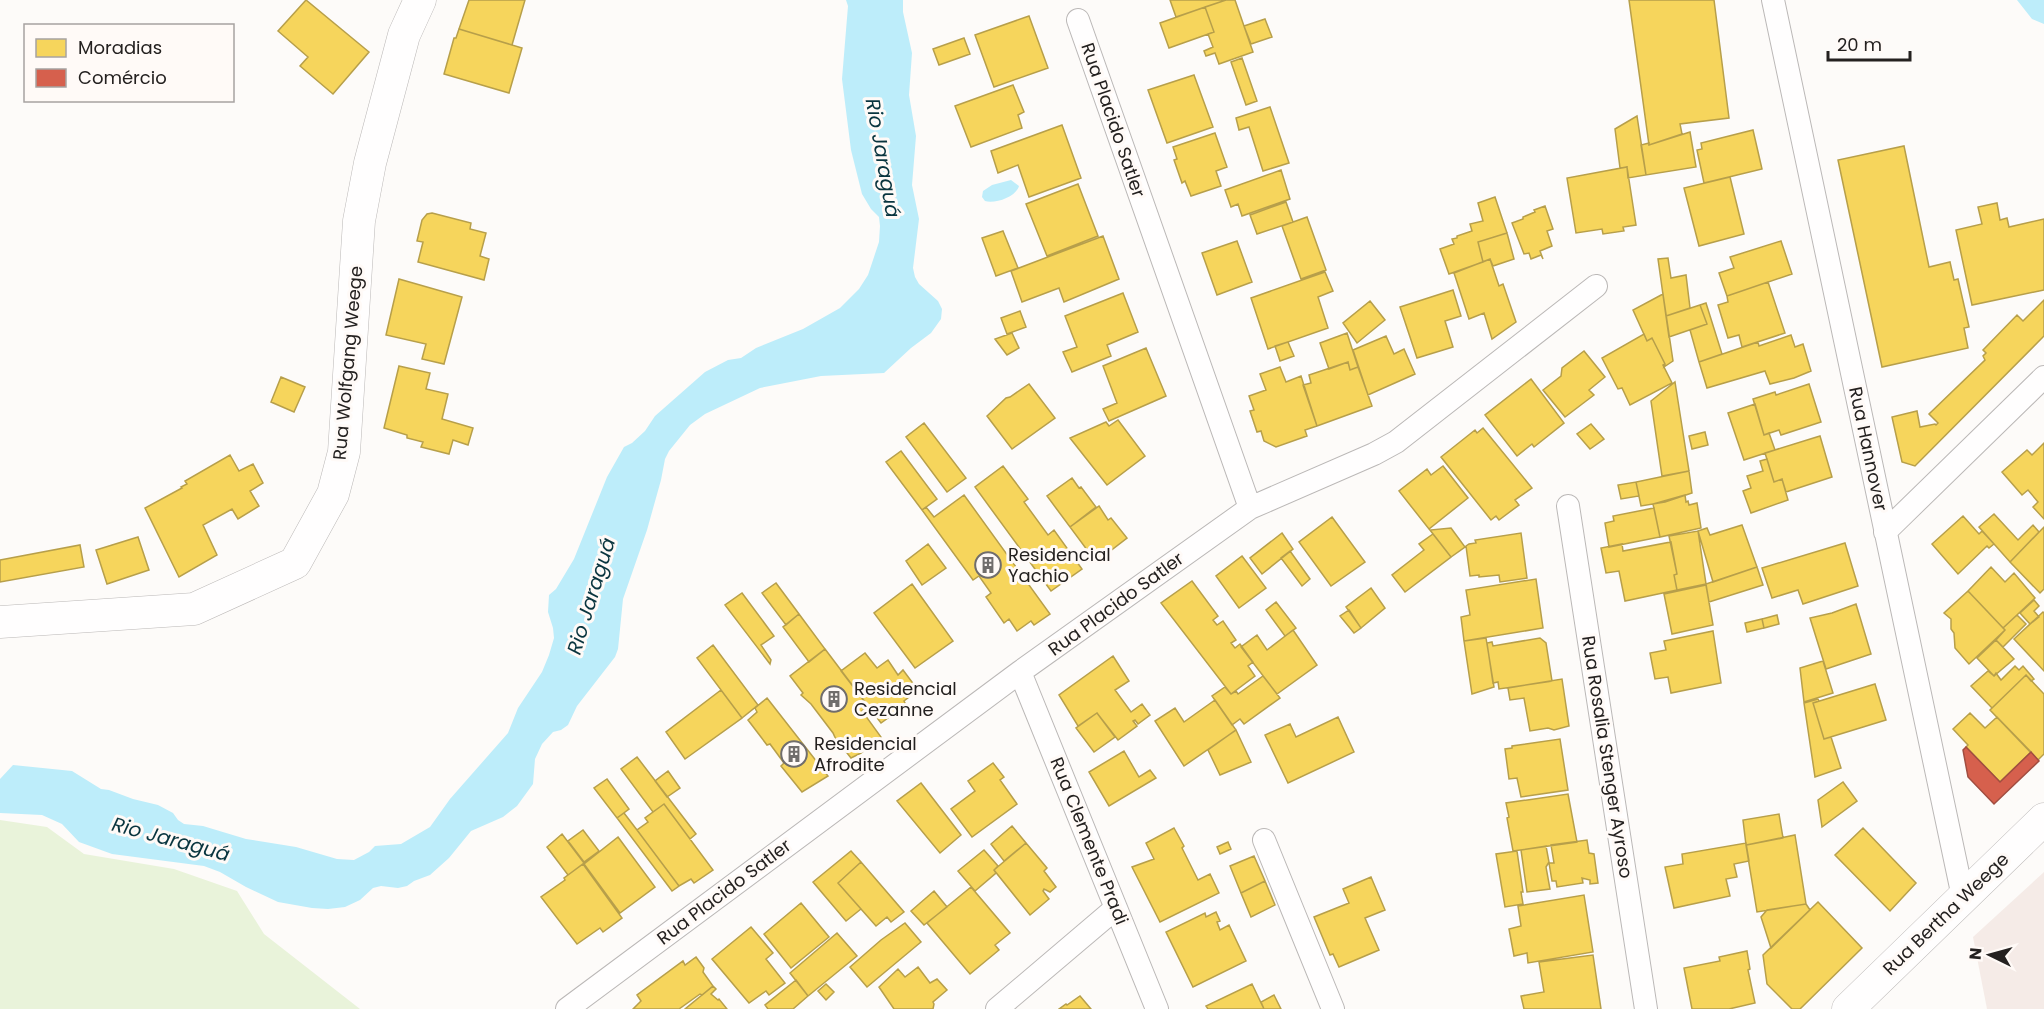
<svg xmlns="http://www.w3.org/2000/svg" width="2044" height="1009" font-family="Poppins,sans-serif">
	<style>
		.built { fill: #f5ebe7 }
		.green { fill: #e9f3da }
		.water { fill: #bdedfa }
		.homes { fill: #f6d55c; stroke: #b79f4a; stroke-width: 1.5 }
		.shops { fill: #d6604d; stroke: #a14d40; stroke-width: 1.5 }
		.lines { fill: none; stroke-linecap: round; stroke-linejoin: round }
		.street-casing { stroke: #bbb8b7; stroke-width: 24 }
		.secondary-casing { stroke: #bbb8b7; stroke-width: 33 }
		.street { stroke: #fffefe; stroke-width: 22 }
		.secondary { stroke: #fffefe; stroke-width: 32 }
		.labels { text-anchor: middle; stroke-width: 6; stroke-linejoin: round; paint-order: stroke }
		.street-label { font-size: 18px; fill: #242120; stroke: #fffaf7 }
		.poi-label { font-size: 18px; fill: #242120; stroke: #fffaf7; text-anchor: start }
		.water-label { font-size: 20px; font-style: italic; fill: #09353f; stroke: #fffaf7 }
	</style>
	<rect width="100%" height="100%" fill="#fdfbf9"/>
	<path class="built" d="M2044 872V1009H1987L1973 937Z"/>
	<path class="green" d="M0 820 47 827 84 854 174 869 237 891 264 934 360 1009H0Z"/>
	<path class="water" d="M846 0H903V12L912 53 909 95 916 136 912 185 919 219 913 268 915 277 919 284 938 301 942 309 941 319 931 333 911 348 884 373 821 376 760 388 705 414 690 425 669 451 665 459 661 480 647 530 623 599 618 649 615 657 577 706 568 725 561 730 553 732 542 744 535 759 533 784 517 806 503 817 471 831 449 858 430 875 414 881 407 886 398 888 381 886 373 888 360 900 345 907 328 909 312 908 278 902 246 887 220 872 204 866 112 854 79 842 62 824 42 815 0 813V779L13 765 72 771 101 789 109 790 133 799 158 805 173 813 178 820 184 824 203 826 246 839 296 847 337 859 354 860 369 852 375 846 401 844 430 827 450 799 508 733 518 708 542 672 549 655 554 638 553 628 548 612 549 595 556 589 574 559 607 477 624 447 632 443 645 431 655 416 705 372 728 360 741 358 756 348 803 329 840 308 859 289 868 275 879 242 880 226 879 217 871 209 862 194 851 150 842 79 848 6Z
		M2017 0H2044V24L2032 19Z
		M1011 180 1019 186C1016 197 995 204 985 201L982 197 983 191 992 185Z"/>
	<path class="homes" d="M306 0 369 52 333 94 300 66 308 57 278 31Z
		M469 0H525L512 45 459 29Z
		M1170 0H1226L1176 17Z
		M1226 0H1235L1253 52 1219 64 1215 53 1206 56 1204 51 1213 47 1208 34 1214 32 1205 7Z
		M1629 0H1714L1729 118 1680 124 1682 134 1649 145Z
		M1205 7 1214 32 1169 48 1160 23Z
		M1029 16 1048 68 994 87 975 35Z
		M1265 19 1272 37 1251 44 1244 26Z
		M459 29 522 48 509 93 444 74 454 38H456Z
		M964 38 970 54 939 65 933 49Z
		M1242 58 1257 101 1246 105 1231 62Z
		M1194 75 1213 127 1167 143 1148 90Z
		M1013 85 1024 112 1018 115 1022 128 971 147 955 106Z
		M1270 107 1289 163 1263 171 1249 127 1239 130 1236 118Z
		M1637 116 1646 175 1628 178 1627 167 1620 168 1615 129Z
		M1062 125 1081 178 1029 197 1018 165 998 173 991 151Z
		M1753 130 1762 169 1704 183 1697 150 1702 149 1701 143Z
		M1690 132 1696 167 1646 175 1641 145 1649 143V145Z
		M1215 133 1227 167 1216 171 1221 186 1191 196 1185 181 1182 183 1174 160 1177 159 1173 147Z
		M1904 146 1929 267 1950 262 1954 280 1958 279 1969 327 1964 328 1968 348 1882 367 1838 160Z
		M1627 167 1636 225 1623 227 1624 231 1603 234 1602 229 1576 233 1567 178Z
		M1281 170 1290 199 1242 216 1238 204 1231 207 1225 190Z
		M1730 177 1744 234 1699 246 1684 188Z
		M1078 184 1098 236 1047 256 1026 204Z
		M1495 197 1507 233 1478 242 1483 262 1449 274 1440 249 1454 244 1452 239 1457 238V236L1472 231 1470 224 1483 221 1478 203Z
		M1286 202 1293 222 1257 234 1250 215Z
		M1997 203 2000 220 2007 218 2009 227 2044 219V290L1972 305 1956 230 1982 224 1978 207Z
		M1545 206 1553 229 1547 231 1552 246 1540 251 1543 259 1541 255 1531 259 1529 253 1524 254 1512 223 1523 219V217L1535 212 1534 210Z
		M432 213 471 223 470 229 486 233 480 256 489 259 484 280 418 262 423 242 417 241 422 220 427 214Z
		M1307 217 1326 270 1301 279 1282 226Z
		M1003 231 1018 268 996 276 982 238Z
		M1507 233 1514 259 1493 266 1490 259 1483 262 1478 242Z
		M1103 236 1119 279 1064 302 1059 288 1022 302 1011 271Z
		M1237 241 1252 282 1217 295 1202 253Z
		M1781 241 1792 274 1727 296 1719 273 1734 268 1730 257Z
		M1668 258 1671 278 1686 275 1690 308 1666 316 1658 259Z
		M1490 259 1499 286 1503 284 1516 322 1492 339 1484 313 1469 319 1454 273Z
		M1325 272 1333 291 1318 297 1328 328 1268 349 1251 298Z
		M399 279 462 297 444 364 422 359 426 344 386 335Z
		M1768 282 1785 333 1742 347 1739 335 1728 338 1718 305 1728 302 1727 296Z
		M1453 290 1461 316 1445 321 1453 347 1417 358 1400 307Z
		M1123 293 1138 332 1107 345 1111 356 1072 372 1063 352 1077 347 1065 316Z
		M1663 294 1673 361 1664 367 1665 364 1652 338 1647 341 1633 310Z
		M2044 300V336L1915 466 1902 462 1892 417 1917 411 1920 427 1935 424 1936 425 1938 423 1929 414 1985 360 1983 356 1986 353 1983 350 2017 315 2023 321Z
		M1370 301 1385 320 1357 343 1343 323Z
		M1706 303 1722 354 1699 362 1690 330 1707 324 1700 305Z
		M1700 305 1707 324 1669 337 1666 316Z
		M1020 311 1026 327 1007 334 1001 318Z
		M1012 333 1019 348 1007 355 995 339Z
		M1347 333 1358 367 1350 370 1348 362 1329 369 1320 343Z
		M1644 334 1647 341 1652 338 1665 364 1663 365 1672 383 1630 405 1622 388 1618 389 1602 358Z
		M1791 335 1795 347 1803 344 1811 371 1794 378 1770 384 1765 371 1707 388 1699 362 1758 342 1759 346Z
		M1386 336 1394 354 1404 349 1415 374 1368 395 1353 350Z
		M1288 342 1294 356 1280 361 1275 346Z
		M1146 348 1166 396 1109 421 1103 409 1117 403 1103 366Z
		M1584 351 1605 377 1589 390 1594 395 1565 417 1543 390 1561 376 1562 368Z
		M1348 362 1350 370 1358 367 1372 406 1317 426 1303 385 1311 383 1309 375Z
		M399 366 430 373 426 389 448 394 442 419 473 428 468 445 453 440 449 454 421 447 423 442 407 438V435L384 428Z
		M1280 367 1286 382 1301 376 1317 426 1305 430 1307 436 1276 447 1264 441 1261 431 1257 432 1250 411 1254 410 1249 396 1266 390 1260 374Z
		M281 377 305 387 294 412 271 402Z
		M1531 379 1564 423 1534 447 1532 444 1517 456 1485 415Z
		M1675 382 1689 471 1662 476 1651 401Z
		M1029 384 1055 418 1012 449 987 416 1006 398 1010 397Z
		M1809 384 1821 422 1781 435 1779 430 1764 435 1753 399 1775 392 1776 395Z
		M1755 404 1764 435 1769 433 1775 450 1744 460 1728 413Z
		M1118 420 1145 456 1107 485 1070 438 1106 422 1109 426Z
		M924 423 966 478 947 492 906 437Z
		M1591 424 1604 439 1590 449 1577 434Z
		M1483 428 1532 488 1515 500 1519 505 1499 520 1496 516 1491 520 1441 457 1475 430 1477 433Z
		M1705 432 1708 445 1692 449 1689 436Z
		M1820 436 1832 477 1786 492 1782 479 1774 482 1765 453Z
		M2044 443V519L2033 507 2038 502 2028 490 2022 495 2002 472 2027 450 2032 455Z
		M901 451 937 499 922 510 886 462Z
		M230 455 239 471 253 464 263 483 250 491 259 506 238 519 232 509 203 525 217 555 179 577 145 508 182 488 181 487 187 484 185 481Z
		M1767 459 1774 482 1782 479 1788 500 1751 513 1743 491 1751 488 1747 476 1763 471 1760 461Z
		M1003 466 1028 499 1024 502 1048 535 1054 530 1082 569 1051 591 975 487Z
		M1443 466 1468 498 1429 529 1399 491 1427 469 1431 475Z
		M1689 471 1692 493 1665 502 1641 506 1636 482Z
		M1072 478 1079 488 1081 487 1096 507 1070 527 1047 496Z
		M1636 482 1639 496 1621 499 1618 485Z
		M964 495 1050 614 1034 625 1031 621 1017 631 1009 619 1004 623 986 597 991 593 979 576 973 580 922 510 926 507 934 517Z
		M1685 495 1686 502 1688 501 1689 505 1697 503 1701 528 1660 537 1653 504Z
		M1099 506 1108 520 1111 518 1127 538 1096 562 1070 527Z
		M1654 508 1660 537 1609 547 1605 523 1614 521 1613 516Z
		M1994 514 2018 540 2033 525 2039 532 2010 562 1979 527Z
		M1963 516 1979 534 1982 531 1994 544 1989 548 1987 546 1958 574 1932 544Z
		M1332 517 1365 562 1331 586 1299 542Z
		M1742 525 1757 567 1713 582 1698 531 1707 528 1710 535Z
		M2044 527V589L2040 593 2010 562Z
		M1451 528 1465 547 1451 557 1430 530Z
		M1698 531 1706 584 1677 590 1674 575 1677 574 1669 536Z
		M1282 533 1293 549 1262 574 1250 558Z
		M1521 533 1527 578 1500 582 1499 575 1479 577V575L1470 576 1466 546 1469 544 1476 543 1475 540Z
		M1433 534 1451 557 1405 592 1392 575 1424 550 1419 544Z
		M138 537 149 570 107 584 96 550Z
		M1671 542 1677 574 1674 575 1677 590 1625 601 1619 571 1606 573 1601 548 1622 544 1623 551Z
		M1845 543 1858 586 1803 604 1798 590 1772 598 1762 568Z
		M928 544 946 568 922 585 906 561Z
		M80 545 84 567 0 582V560Z
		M1290 551 1310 579 1302 586 1281 558Z
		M1242 556 1266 588 1239 608 1216 576Z
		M1757 567 1763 585 1709 602 1706 584Z
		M1991 567 2005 582 2014 573 2035 598 2003 628 1968 591Z
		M1536 579 1543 628 1464 641 1461 617 1470 615 1466 590Z
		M1192 581 1218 616 1213 620 1217 625 1223 621 1236 640 1231 643 1235 648 1240 644 1253 662 1248 666 1255 676 1231 694 1161 603Z
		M776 583 799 614 786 625 762 593Z
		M912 584 953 641 915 668 874 613Z
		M1706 585 1713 625 1672 634 1664 594Z
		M1371 588 1385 608 1361 628 1346 607Z
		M1968 591 2005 630 1969 664 1955 648 1954 633 1951 629V619L1944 613Z
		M742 593 774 636 761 645 771 660 770 664 725 605Z
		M2034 600 2039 606 2034 611 2039 617 2030 624 2020 613Z
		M1276 602 1296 628 1285 636 1266 610Z
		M1856 604 1871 654 1826 669 1810 618 1832 613Z
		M1349 610 1361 628 1354 633 1340 616Z
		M2043 612 2044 613V671L2014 639Z
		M799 614 825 649 809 662 783 627Z
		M1777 615 1779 624 1764 628 1762 619Z
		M2017 615 2026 624 2003 647 1996 640 2005 630 2003 628Z
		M1762 619 1764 628 1747 632 1745 623Z
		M1293 630 1317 665 1277 694 1241 647 1257 635 1267 650Z
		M1713 631 1721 683 1671 693 1668 677 1655 679 1650 653 1666 650 1664 641Z
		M1486 638 1494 687 1472 694 1464 641Z
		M1540 638 1546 643 1552 681 1499 689 1498 682 1493 683 1487 643 1492 642 1493 646Z
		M1996 640 2014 659 1994 676 1977 658Z
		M713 645 758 705 742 718 697 658Z
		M825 649 868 706 862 711 881 737 861 753 851 758 840 744H838L833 733 811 704 801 695 803 693 790 676Z
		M865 653 877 668 888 660 898 675 903 670 918 690 904 701 906 705 881 723 841 671Z
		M1113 656 1129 681 1115 690 1131 712 1142 704 1150 715 1138 724 1135 720 1133 721 1137 726 1118 740 1097 713 1078 726 1059 695Z
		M1823 661 1833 693 1804 702 1800 668Z
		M2015 666 2019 670 2023 666 2034 679 2031 681 2026 675 1992 708 1971 686 1988 671 1994 676 1996 673 2001 680Z
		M2026 675 2044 694V754L2038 760 1990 710Z
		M1263 676 1280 698 1244 724 1240 719 1232 725 1212 696 1225 687 1231 694 1236 691 1238 694Z
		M1562 679 1569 726 1554 730 1548 728 1530 731 1524 698 1510 700 1508 688Z
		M1875 684 1886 720 1824 739 1813 703Z
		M721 690 742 718 685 759 666 732Z
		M767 698 828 776 802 792 781 766 784 763 770 744 767 745 748 720 757 712 755 708Z
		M1818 699 1819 701 1813 703 1824 739 1831 737 1841 768 1815 777 1804 703Z
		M1215 700 1236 730 1184 766 1155 721 1175 708 1184 722Z
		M1097 713 1115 737 1094 752 1076 728Z
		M1970 713 1985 728 1997 717 2031 752 2000 782 1966 747 1968 745 1953 729Z
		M1338 717 1354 752 1288 783 1265 735 1290 724 1296 737Z
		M1236 730 1251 762 1220 775 1208 750Z
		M1560 739 1568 790 1521 797 1517 778 1509 779 1505 749 1512 748V746Z
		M1124 751 1139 777 1150 770 1156 778 1109 806 1089 772Z
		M637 757 696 834 690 839 664 804 653 812 621 769Z
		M993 763 1004 777 1000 780 1017 804 972 837 951 809 975 791 968 781Z
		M668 771 680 788 667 797 655 781Z
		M607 779 629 809 617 818 594 788Z
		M1843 782 1857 801 1822 827 1818 800Z
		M921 783 961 835 940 853 897 801Z
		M1568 794 1577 842 1513 851 1507 818 1509 817 1506 803Z
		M664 804 713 870 694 883 691 879 679 886 637 830 648 822 645 818Z
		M624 813 637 830 679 886 672 891 617 818Z
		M1779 814 1783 838 1746 845 1743 820Z
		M1012 826 1026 843 1004 861 991 844Z
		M1174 828 1184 846 1182 848 1198 880 1210 874 1219 893 1160 922 1132 867 1154 859 1146 843Z
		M1863 828 1916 883 1890 911 1835 855Z
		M583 830 599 851 584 862 568 841Z
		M562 834 584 863 568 875 547 847Z
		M1795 835 1806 904 1757 912 1746 845Z
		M618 837 655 887 620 913 584 864Z
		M1587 840 1589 853 1594 854 1598 883 1590 884V880L1582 878 1583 883 1557 887 1556 881H1552L1549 863H1554L1551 845Z
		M1228 842 1231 849 1220 854 1217 847Z
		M1026 843 1047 868 1044 871 1056 887 1050 892 1044 889 1043 891 1049 899 1030 915 994 870Z
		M1746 843 1749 861 1734 864 1737 877 1726 879 1730 896 1674 908 1665 867 1683 864 1682 854Z
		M1546 846 1549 862 1546 867 1550 889 1527 892 1521 850Z
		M984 850 998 866 994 870 996 873 975 891 958 871Z
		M851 851 861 862 838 883 861 909 846 921 813 882Z
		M1517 851 1523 892H1521L1523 904 1505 907 1496 854Z
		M1254 856 1265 881 1241 893 1230 866Z
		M861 862 904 912 891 922 887 917 876 926 838 883Z
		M583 864 622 918 603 932 600 928 577 944 541 897 565 880 564 878Z
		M1371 877 1385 910 1365 918 1379 950 1339 967 1333 954 1330 955 1314 917 1349 903 1343 889Z
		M1265 881 1275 905 1251 917 1241 893Z
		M971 887 1010 933 995 945 999 950 970 974 927 923Z
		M934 891 947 907 924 925 911 911Z
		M1584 895 1593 952 1528 963 1527 953 1514 956 1509 929 1521 926 1518 906Z
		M1818 902 1862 948 1800 1009H1792L1767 984 1763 955Z
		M801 903 829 937 791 968 764 934Z
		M1806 904 1810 910 1771 948 1761 917 1767 910Z
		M1216 912 1220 921 1217 922 1220 930 1229 925 1246 961 1193 987 1166 932 1205 913 1206 917Z
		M905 923 921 942 867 987 850 967 881 940Z
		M751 927 773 953 766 959 785 983 769 995 766 991 749 1003 712 959Z
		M837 933 857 956 808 996 790 973Z
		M1747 951 1750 969 1748 970 1755 1003 1729 1009H1692L1684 968 1720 961 1719 957Z
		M1593 955 1601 1009H1524L1521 996 1544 992 1539 962Z
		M696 957 704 968 703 972 713 986 702 995 700 994 679 1009H633L641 1001 637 995 683 961 685 965Z
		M918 967 930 983 937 979 947 990 933 1002 934 1004 933 1009H894L879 987 898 969 905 977Z
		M796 980 808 996 793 1009H768L765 1005Z
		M826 984 834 992 826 1000 818 991Z
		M1252 984 1264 1009H1208L1206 1006Z
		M713 986 716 989 711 994 718 1000 719 999 727 1009H685Z
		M1274 995 1281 1009H1264L1261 1002Z
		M1080 996 1091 1009H1059L1066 1004 1067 1005Z"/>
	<path class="shops" d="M1966 747 2000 782 2031 752 2039 761 1994 804 1968 777 1963 750Z"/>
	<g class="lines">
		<g class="street-casing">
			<path id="street" d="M1773 0 1963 897
				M1568 506 1646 1009
				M1250 508 1374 454 1396 442 1596 286
				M1885 532 2044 377
				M1020 672 1157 1009
				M1264 840 1333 1009
				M567 1009 1020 672 1250 508 1078 20
				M997 1009 1116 908"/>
		</g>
		<g class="secondary-casing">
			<path id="secondary" d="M0 622 194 609 295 563 333 494 344 452 359 221 370 163 404 35 420 0
				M1848 1009 2044 819"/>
		</g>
		<use href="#street" class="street"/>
		<use href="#secondary" class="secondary"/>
	</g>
	<defs>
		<g id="building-ring" transform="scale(1.35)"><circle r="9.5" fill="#fffaf7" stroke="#706d6c" stroke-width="1.5"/><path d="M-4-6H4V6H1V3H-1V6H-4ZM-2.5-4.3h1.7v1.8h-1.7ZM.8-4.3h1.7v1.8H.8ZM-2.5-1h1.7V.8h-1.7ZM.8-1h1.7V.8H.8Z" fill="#706d6c"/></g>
	</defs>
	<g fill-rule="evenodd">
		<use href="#building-ring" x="988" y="565"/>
		<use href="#building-ring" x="834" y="699"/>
		<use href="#building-ring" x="794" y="754"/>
	</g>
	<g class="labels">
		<g class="street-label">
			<text transform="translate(1113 120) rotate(71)" y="6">Rua Placido Satler</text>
			<text transform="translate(348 363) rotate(-85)" y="6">Rua Wolfgang Weege</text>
			<text transform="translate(1868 449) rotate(78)" y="6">Rua Hannover</text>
			<text transform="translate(1116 604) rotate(-36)" y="6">Rua Placido Satler</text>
			<text transform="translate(1607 757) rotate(81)" y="6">Rua Rosalia Stenger Ayroso</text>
			<text transform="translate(1089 841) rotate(68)" y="6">Rua Clemente Pradi</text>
			<text transform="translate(724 892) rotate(-37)" y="6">Rua Placido Satler</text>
			<text transform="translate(1946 914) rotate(-44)" y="6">Rua Bertha Weege</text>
		</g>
		<g class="poi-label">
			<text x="1008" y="561">Residencial<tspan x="1008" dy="21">Yachio</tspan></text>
			<text x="854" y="695">Residencial<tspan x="854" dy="21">Cezanne</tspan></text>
			<text x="814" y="750">Residencial<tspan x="814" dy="21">Afrodite</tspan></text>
		</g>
		<g class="water-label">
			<text transform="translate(883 158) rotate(80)" y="7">Rio Jaraguá</text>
			<text transform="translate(591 596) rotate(-73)" y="7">Rio Jaraguá</text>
			<text transform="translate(171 839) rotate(15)" y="7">Rio Jaraguá</text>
		</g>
	</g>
	<rect x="24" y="24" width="210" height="78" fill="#fffaf7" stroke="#a7a3a1" stroke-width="1.5"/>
	<rect x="36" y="39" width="30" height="18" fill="#f6d55c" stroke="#a7a3a1" stroke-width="1.5"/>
	<text x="78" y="54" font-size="18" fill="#242120">Moradias</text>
	<rect x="36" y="69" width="30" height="18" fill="#d6604d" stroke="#a7a3a1" stroke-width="1.5"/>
	<text x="78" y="84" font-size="18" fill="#242120">Comércio</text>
	<g transform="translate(1990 955) rotate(275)" stroke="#fffaf7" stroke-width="4.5" paint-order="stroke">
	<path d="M0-4.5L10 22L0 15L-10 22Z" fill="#242120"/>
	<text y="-9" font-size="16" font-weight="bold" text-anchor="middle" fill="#242120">N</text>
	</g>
	<path d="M1828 51v9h82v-9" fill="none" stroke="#242120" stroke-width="3"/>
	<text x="1837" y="51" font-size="18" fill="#242120" stroke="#fffaf7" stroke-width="4.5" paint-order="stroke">20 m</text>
</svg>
